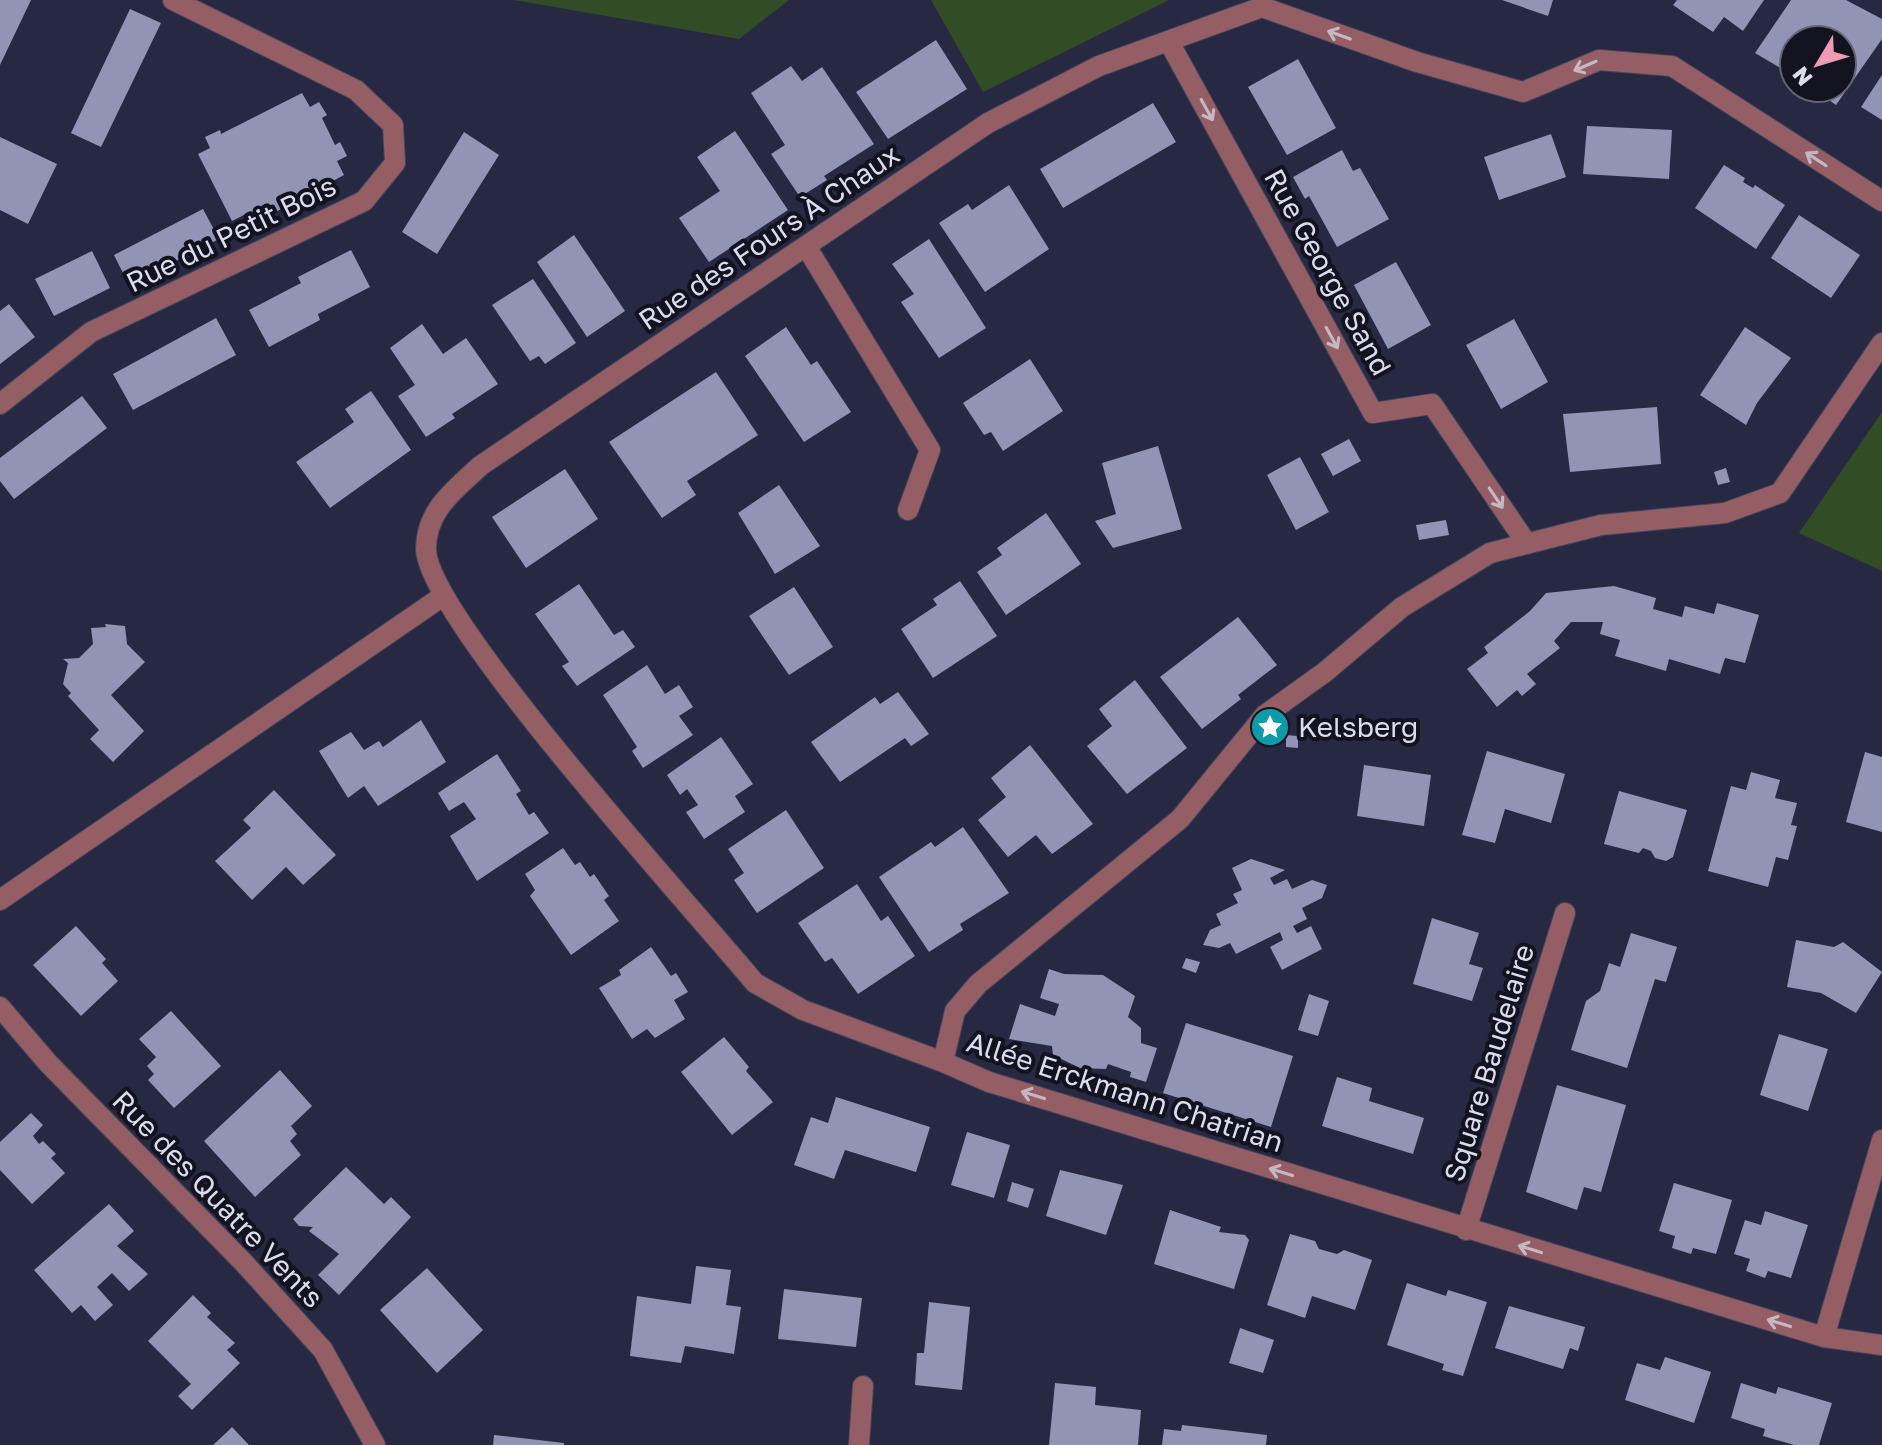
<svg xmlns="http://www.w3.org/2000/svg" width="1882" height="1445" font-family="'Golos Text',sans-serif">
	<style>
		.green { fill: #324c25 }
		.building { fill: #9194b4 }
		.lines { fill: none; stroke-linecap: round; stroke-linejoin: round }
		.minor-casing { stroke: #44465f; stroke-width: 22 }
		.minor { stroke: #945e64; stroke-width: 20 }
		.oneway { stroke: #c6b7c5 }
		.labels { text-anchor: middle; stroke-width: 8; stroke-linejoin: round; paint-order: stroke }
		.street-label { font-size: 28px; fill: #dbddef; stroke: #12131f }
		.poi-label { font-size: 28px; fill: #dbddef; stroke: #12131f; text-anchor: start }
	</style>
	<rect width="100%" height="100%" fill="#272943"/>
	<path class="green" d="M514 0H789L739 39Z
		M931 0H1169L983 92Z
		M1882 412V571L1799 533Z"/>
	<path class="building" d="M0 0H31L0 65Z
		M1502 0H1553L1548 16Z
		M1677 0H1764L1743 31 1724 17 1713 32 1673 5Z
		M1791 0H1846L1882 19V39L1836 105 1812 88H1842V40H1794V76L1755 53Z
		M130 9 161 23 101 147 71 133Z
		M936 40 967 89 888 139 856 92Z
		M1298 59 1336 128 1287 155 1248 87Z
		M791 66 802 81 822 67 874 144 824 176 827 180 800 197 771 154 785 145 751 93Z
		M1882 75V120L1861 107Z
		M302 93 310 107 319 102 327 115 322 118 335 145 340 142 347 156 337 161 344 175 251 225 246 214 232 221 198 154 210 148 205 137 220 130 221 134Z
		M1153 103 1176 142 1063 208 1040 169Z
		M1587 126 1672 130 1669 179 1583 174Z
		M735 131 788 210 709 262 679 218 720 191 697 157Z
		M464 132 499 155 437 254 402 232Z
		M1551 134 1566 177 1499 200 1484 157Z
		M0 137 57 164 28 224 0 210Z
		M1342 150 1353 171 1360 168 1389 219 1337 247 1309 196 1305 199 1293 177Z
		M1724 165 1745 178 1743 182 1753 188 1755 185 1785 205 1756 249 1695 208Z
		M1009 185 1049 249 985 292 939 223 968 204 972 210Z
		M203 209 219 239 129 285 114 255Z
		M1799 215 1860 255 1831 298 1771 258Z
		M574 235 625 311 587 337 537 262Z
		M929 239 986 328 939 358 901 302 914 294 892 264Z
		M351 250 370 287 318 314 320 320 269 347 249 310 301 283 298 277Z
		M92 251 110 288 54 316 35 279Z
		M1396 262 1431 325 1388 349 1354 285Z
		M533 279 576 343 545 364 539 356 530 361 492 305Z
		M9 304 35 337 0 364V311Z
		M216 318 236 355 133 410 113 374Z
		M1514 319 1548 382 1501 409 1466 345Z
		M422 324 443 354 466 338 498 384 452 414 455 418 426 437 398 396 415 385 390 348Z
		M786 327 811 365 817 361 851 412 804 442 745 356Z
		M1745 327 1791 358 1757 403 1746 425 1700 395Z
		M1030 359 1063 411 1003 451 991 432 984 435 963 403Z
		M716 372 758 435 687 481 696 495 662 518 609 442Z
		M371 391 411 450 330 508 296 462 354 422 345 409Z
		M82 396 107 428 14 499 0 481V458Z
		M1657 407 1661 464 1570 472 1563 414Z
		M1349 439 1361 461 1333 476 1321 454Z
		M1158 446 1182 529 1113 548 1095 521 1116 514 1102 463Z
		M1300 457 1329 512 1296 530 1267 475Z
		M1726 468 1730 482 1718 485 1714 472Z
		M565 469 598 519 526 568 492 517Z
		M779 485 820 546 775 574 738 513Z
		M1046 513 1081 564 1006 615 977 572 1002 555 997 548Z
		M1446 520 1449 535 1419 540 1416 525Z
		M960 581 997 636 933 678 901 629 937 605 933 599Z
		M579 584 614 635 623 630 635 647 577 686 562 666 569 662 535 614Z
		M1614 586 1656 598 1653 609 1682 617 1685 606 1714 614 1717 603 1759 615 1745 663 1725 658 1720 674 1669 659 1666 671 1615 656 1620 640 1600 634 1603 622H1571L1554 641 1560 648 1527 674 1536 684 1522 696 1517 690 1497 707 1467 669 1488 653 1484 647 1530 611 1546 593Z
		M794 587 833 647 789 675 749 616Z
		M1238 617 1277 665 1238 695 1241 699 1202 729 1160 677Z
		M105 624 125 626 127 644 145 662 111 695 144 731 113 762 90 739 99 730 68 696 71 693 63 684 68 663 63 659 79 658 93 644 91 628 106 627Z
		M647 665 665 694 679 685 693 707 679 716 693 735 643 768 632 751 637 747 603 695Z
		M1135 680 1187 748 1127 794 1087 746 1112 726 1099 709Z
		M898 692 929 734 911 746 905 738 840 782 811 742 875 697 880 704Z
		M421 720 446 762 378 806 364 786 348 798 319 751 351 732 364 750 379 741 383 747Z
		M1286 735 1298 736V748L1286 747Z
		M721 737 753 784 735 796 745 812 704 839 686 812 698 805 687 789 680 795 667 775Z
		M1030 745 1093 824 1052 854 1036 835 1008 857 978 820 1006 797 991 778Z
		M1487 751 1565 774 1551 823 1505 809 1495 843 1462 835Z
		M1865 752 1882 757V832L1846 822Z
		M497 754 521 791 516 794 529 815 534 812 549 833 477 881 450 836 476 819 464 802 449 811 438 793Z
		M1364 765 1431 775 1424 826 1357 816Z
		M1751 772 1780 780 1775 798 1797 803 1791 825 1797 826 1788 860 1776 857 1768 887 1708 871 1731 786 1746 790Z
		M274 790 336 855 303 885 286 867 252 900 215 861 251 828 243 820Z
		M1619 791 1687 810 1673 857 1666 861 1655 858 1651 851 1643 848 1639 853 1604 844Z
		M786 810 824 868 757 913 734 880 744 873 728 849Z
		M963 827 1009 893 960 924 963 930 929 952 879 877 931 842 935 847Z
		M563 848 575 865 580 862 590 877 594 874 609 896 604 900 619 921 571 955 530 896 535 890 525 874Z
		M1251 859 1285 870 1270 878 1274 885 1287 879 1292 889 1312 880 1327 885 1322 898 1302 908 1307 919 1293 926 1297 933 1311 926 1322 949 1282 970 1270 947 1283 940 1280 932 1236 954 1230 943 1219 948 1203 945 1210 930 1221 925 1216 914 1238 903 1233 894 1242 890 1232 868Z
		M857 884 881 921 888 916 915 956 858 994 832 958 825 962 798 923Z
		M1432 918 1479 933 1469 964 1483 968 1472 1001 1413 984Z
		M76 926 106 959 102 963 118 981 81 1016 33 965Z
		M1631 933 1677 947 1666 982 1655 979 1627 1068 1571 1050 1586 1001 1600 991 1609 963 1620 967Z
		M1796 940 1834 947 1843 942 1882 972 1856 1013 1821 993 1787 987Z
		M651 947 671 976 676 973 688 992 674 1000 685 1019 655 1038 647 1029 632 1039 599 988 621 975 619 970Z
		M1186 958 1200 962 1196 973 1182 968Z
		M1049 969 1064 974 1103 975 1135 996 1128 1017 1141 1028V1043L1157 1048 1146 1082 1130 1077 1131 1072 1108 1064 1106 1069 1080 1068 1053 1055 1052 1046 1009 1039 1020 1004 1055 1016 1059 1004 1040 998Z
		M1309 994 1329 1001 1318 1036 1298 1030Z
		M171 1011 221 1066 174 1108 148 1080 154 1074 147 1066 156 1057 139 1039Z
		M1186 1023 1293 1056 1271 1127 1163 1093Z
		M1779 1034 1828 1049 1808 1111 1760 1095Z
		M724 1037 749 1067 746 1071 773 1102 732 1135 681 1072Z
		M280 1070 312 1106 291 1126 297 1134 290 1141 301 1155 255 1197 204 1141Z
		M1337 1077 1372 1088 1369 1101 1424 1118 1413 1154 1322 1126Z
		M1557 1085 1626 1105 1601 1192 1584 1187 1577 1210 1526 1192Z
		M836 1097 930 1127 916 1172 845 1150 834 1179 794 1165 811 1117 828 1123Z
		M31 1113 43 1125 33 1136 39 1144 43 1141 56 1154 51 1158 65 1173 32 1204 0 1170V1142Z
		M967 1132 1010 1145 994 1198 951 1185Z
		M346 1167 384 1204 391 1197 411 1217 339 1295 318 1275 339 1254 309 1231 313 1227 299 1226 293 1219Z
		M1060 1170 1123 1185 1106 1235 1046 1216Z
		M1012 1182 1034 1189 1028 1208 1007 1201Z
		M1674 1183 1732 1200 1716 1254 1693 1248 1691 1254 1672 1248 1675 1236 1659 1231Z
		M109 1204 134 1231 117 1246 148 1274 129 1291 112 1273 97 1287 113 1305 95 1321 81 1305 72 1313 34 1270Z
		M1170 1210 1221 1227 1219 1232 1245 1235 1249 1240 1234 1289 1154 1264Z
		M1765 1211 1808 1225 1791 1278 1768 1271 1765 1278 1746 1271 1750 1259 1734 1254 1745 1220 1761 1225Z
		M1290 1234 1315 1241 1319 1249 1337 1254 1344 1250 1372 1260 1355 1310 1312 1296 1305 1318 1267 1305Z
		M696 1266 731 1270 726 1305 741 1307 734 1354 685 1346 681 1363 630 1356 637 1296 691 1304Z
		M427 1268 483 1330 437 1373 380 1310Z
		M1407 1283 1446 1296 1448 1290 1487 1302 1463 1376 1442 1370 1444 1364 1387 1345Z
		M784 1289 862 1298 856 1347 778 1339Z
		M193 1295 211 1313 207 1317 235 1343 227 1350 240 1363 192 1410 178 1396 191 1384 148 1341Z
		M929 1302 970 1307 962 1390 915 1385 917 1353H924Z
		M1509 1306 1585 1327 1578 1351 1570 1348 1563 1369 1495 1348Z
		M1240 1328 1274 1340 1263 1373 1229 1363Z
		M1665 1357 1711 1372 1694 1423 1625 1400 1637 1363 1660 1370Z
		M1055 1383 1096 1387 1095 1405 1141 1410 1138 1445H1049Z
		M1741 1383 1776 1394 1778 1387 1832 1403 1819 1445H1794L1763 1436 1765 1429 1731 1418Z
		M1182 1425 1267 1435 1266 1445H1162L1164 1429 1181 1431Z
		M232 1427 249 1445H213L226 1433Z
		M494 1435 564 1443V1445H493Z"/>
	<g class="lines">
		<g class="minor-casing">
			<path id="minor" d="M1169 42 1373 413 1432 404 1527 544
				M806 246 930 450 908 510
				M1882 343 1780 493 1725 513 1601 525 1490 553 1402 607 1325 672 1265 715 1180 819 978 984 955 1011 943 1062 989 1082 1824 1337 1882 1345
				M0 404 91 332 364 201 395 163 393 125 356 90 173 0
				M0 900 443 596
				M0 1007 48 1063 244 1263 323 1350 375 1445
				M943 1062 803 1010 755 983C698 914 427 617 426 549 426 510 454 491 480 466L988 123 1099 66 1262 7 1417 62 1523 92 1599 60 1672 66 1882 201
				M1466 1230 1565 913
				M1824 1337 1882 1140
				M859 1445 863 1386"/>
		</g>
		<use href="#minor" class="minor"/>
	</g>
	<defs><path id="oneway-shaft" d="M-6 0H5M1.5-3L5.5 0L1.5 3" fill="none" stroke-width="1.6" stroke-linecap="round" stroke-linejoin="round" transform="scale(2)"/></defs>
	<g class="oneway">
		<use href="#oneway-shaft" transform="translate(1339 35) rotate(-160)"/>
		<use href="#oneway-shaft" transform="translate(1585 66) rotate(157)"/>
		<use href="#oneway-shaft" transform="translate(1207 110) rotate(61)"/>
		<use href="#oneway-shaft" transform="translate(1816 159) rotate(-147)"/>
		<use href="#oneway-shaft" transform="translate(1332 338) rotate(61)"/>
		<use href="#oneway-shaft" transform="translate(1496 498) rotate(56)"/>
		<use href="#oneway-shaft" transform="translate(1033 1095) rotate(-163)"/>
		<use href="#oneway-shaft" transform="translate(1281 1172) rotate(-163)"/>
		<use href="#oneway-shaft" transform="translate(1530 1249) rotate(-163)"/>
		<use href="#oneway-shaft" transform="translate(1779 1323) rotate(-163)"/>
	</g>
	<defs>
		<g id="sight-disc" transform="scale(2)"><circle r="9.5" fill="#0f9aa8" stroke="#12131f"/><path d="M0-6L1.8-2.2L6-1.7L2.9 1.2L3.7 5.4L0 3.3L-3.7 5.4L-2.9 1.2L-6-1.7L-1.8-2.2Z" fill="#fff"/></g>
	</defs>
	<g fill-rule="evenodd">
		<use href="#sight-disc" x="1270" y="727"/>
	</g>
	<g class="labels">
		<g class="street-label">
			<text transform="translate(231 234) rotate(-26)" y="10">Rue du Petit Bois</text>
			<text transform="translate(769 237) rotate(-34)" y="10">Rue des Fours À Chaux</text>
			<text transform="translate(1328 272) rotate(61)" y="10">Rue George Sand</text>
			<text transform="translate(1489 1063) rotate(-73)" y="10">Square Baudelaire</text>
			<text transform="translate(1125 1092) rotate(18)" y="10">Allée Erckmann Chatrian</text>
			<text transform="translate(218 1199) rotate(46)" y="10">Rue des Quatre Vents</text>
		</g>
		<g class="poi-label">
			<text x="1298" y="737">Kelsberg</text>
		</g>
	</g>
	<g transform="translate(1818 64) rotate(232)"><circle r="38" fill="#12131f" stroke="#626472" stroke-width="2"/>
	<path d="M0-6L14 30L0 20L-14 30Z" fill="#f09ab5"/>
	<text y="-12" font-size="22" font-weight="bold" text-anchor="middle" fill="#dbddef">N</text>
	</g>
</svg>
